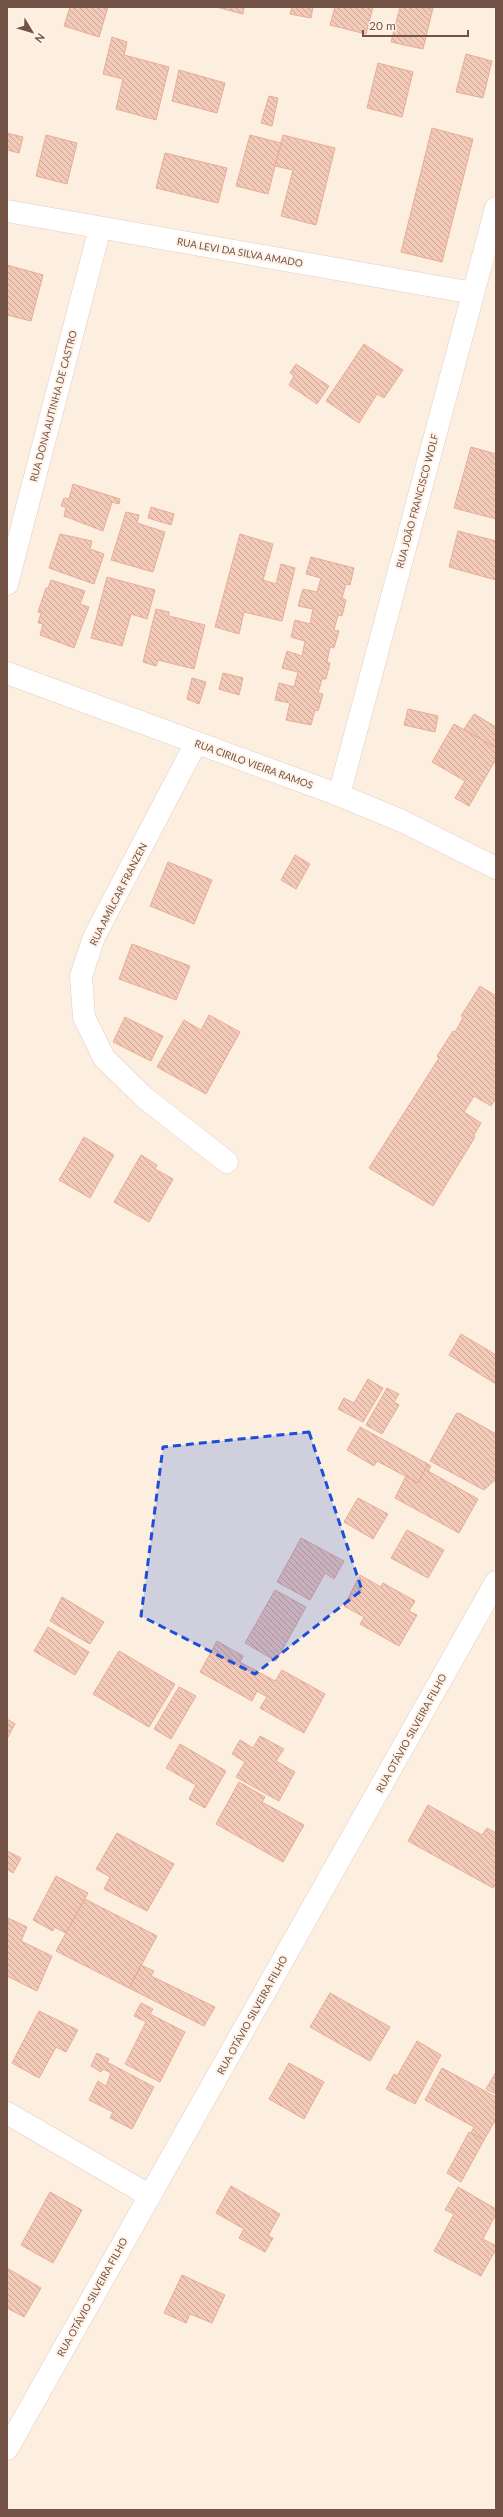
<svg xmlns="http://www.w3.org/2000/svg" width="503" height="2517" font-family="Lato,sans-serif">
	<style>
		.building { fill: url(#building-back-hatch); stroke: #e6ae97 }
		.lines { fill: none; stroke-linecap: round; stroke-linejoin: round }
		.street-casing { stroke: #e3ccbf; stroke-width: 23 }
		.secondary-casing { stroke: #e8ccbc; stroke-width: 23 }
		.street { stroke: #fff; stroke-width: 22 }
		.secondary { stroke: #fff; stroke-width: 22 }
		.marked { fill: #1d4ed8; fill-opacity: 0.2; stroke: #1d4ed8; stroke-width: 3; stroke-dasharray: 8 5; stroke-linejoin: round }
		.labels { text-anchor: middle; stroke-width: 4; stroke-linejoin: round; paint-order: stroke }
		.street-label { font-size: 10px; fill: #745347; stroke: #fff3e7 }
	</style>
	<defs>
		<pattern id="building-back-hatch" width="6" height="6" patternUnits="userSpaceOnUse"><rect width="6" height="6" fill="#f3c9b7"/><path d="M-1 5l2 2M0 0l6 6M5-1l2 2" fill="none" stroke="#c9a697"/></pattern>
	</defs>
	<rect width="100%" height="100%" fill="#fdefe0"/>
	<path class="building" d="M70 7H108L99 37 64 26Z
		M216 7H244L243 14Z
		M292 7H313L311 18 290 14Z
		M335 7H373L366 34 330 25Z
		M400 7 433 8 423 49 391 42Z
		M112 37 127 42 124 55 169 67 156 120 116 109 123 79 103 74Z
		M466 54 492 61 483 98 456 92Z
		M378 63 413 72 402 117 367 108Z
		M179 70 225 83 217 113 172 101Z
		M269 96 278 98 272 126 261 123Z
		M432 128 473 139 442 262 401 252Z
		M7 133 23 137 19 153 7 150Z
		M46 135 77 143 67 184 36 176Z
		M250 135 281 143 268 194 236 186Z
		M283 135 335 148 316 225 281 216 293 170 275 166Z
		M165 153 227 168 218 203 156 188Z
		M7 265 43 275 31 321 7 315Z
		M364 344 403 370 384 398 377 394 359 423 326 401Z
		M296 364 329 386 317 404 289 385 294 376 290 373Z
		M471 447 496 454V519L454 508Z
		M73 484 120 499 119 504 112 502 103 531 64 516 66 507 61 506 64 498 69 499Z
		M151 507 174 514 171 525 148 518Z
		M126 512 139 515 137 523 165 532 153 572 111 560Z
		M458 531 496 541V580L449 567Z
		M60 534 92 541 90 549 104 554 94 584 49 568Z
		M240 534 273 544 263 580 276 584 281 564 295 568 282 621 244 612 239 634 215 627Z
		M311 557 354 568 350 585 346 584 342 598 346 600 342 616 338 615 334 630 339 631 334 648 330 647 327 662 330 663 326 679H322L318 693 323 694 318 711 315 710 311 725 286 720 290 703 275 700 279 683 294 687 298 672 282 668 287 651 302 656 305 641 291 637 295 620 310 624 313 609 298 606 303 589 317 592 321 578 306 574Z
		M107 577 155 590 147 619 131 614 122 646 91 638Z
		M51 580 85 591 80 604 89 607 74 648 40 635 43 624 38 623 41 613 38 612 46 588H48Z
		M156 609 169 612V616L205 625 194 669 158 660 156 666 143 662Z
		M223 673 243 678 239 695 219 689Z
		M192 678 206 682 199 704 187 699Z
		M408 709 438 716 435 732 404 725Z
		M474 714 496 727V748L464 729Z
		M454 724 496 748V759L469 806 455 798 465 781 432 762Z
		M295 855 310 864 296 889 281 880Z
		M168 862 212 880 194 924 150 906Z
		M132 944 190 966 176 1000 119 979Z
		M480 986 496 996V1098L491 1106 474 1096 464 1112 481 1123 474 1135 475 1137 433 1206 369 1168 439 1058 437 1056 453 1031 455 1032 463 1018 461 1016Z
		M209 1015 240 1032 206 1094 157 1067 184 1020 201 1030Z
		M125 1017 163 1036 151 1061 113 1042Z
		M84 1137 114 1155 90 1198 59 1180Z
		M141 1155 157 1165 155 1169 173 1179 149 1222 114 1202Z
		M461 1334 496 1355V1384L449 1355Z
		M368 1379 383 1388 363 1422 338 1409 344 1398 354 1403Z
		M387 1388 399 1394 394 1402 399 1405 382 1434 366 1425Z
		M459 1413 496 1434V1479L484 1490 430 1461 456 1414Z
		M360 1427 428 1464 418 1483 377 1461 374 1466 347 1450Z
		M428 1464 431 1466 428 1471 478 1499 459 1533 395 1498 406 1476 418 1483Z
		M358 1498 388 1514 373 1539 344 1522Z
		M407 1530 444 1550 428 1578 391 1558Z
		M301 1538 344 1561 334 1579 325 1573 310 1600 277 1582Z
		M360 1575 381 1587 383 1583 415 1601 409 1611 417 1615 399 1646 360 1624 364 1617 344 1606Z
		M275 1590 306 1607 276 1661 245 1643Z
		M62 1597 104 1622 90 1644 50 1621Z
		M48 1627 89 1652 75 1675 34 1651Z
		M217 1641 243 1656 240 1662 275 1681 282 1670 325 1694 304 1733 260 1708 267 1697 257 1691 252 1701 200 1672Z
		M119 1651 175 1684 149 1727 93 1694Z
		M179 1687 196 1696 171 1739 154 1729Z
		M7 1719 15 1724 7 1739Z
		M260 1736 284 1749 276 1761 295 1772 279 1801 236 1777 245 1762 232 1754 240 1740 253 1748Z
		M180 1744 226 1771 205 1808 189 1799 196 1785 166 1768Z
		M239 1782 265 1797 262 1802 304 1825 283 1862 216 1824Z
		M428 1805 482 1835 487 1828 496 1833V1883L493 1888 408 1841Z
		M117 1833 174 1864 147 1911 104 1889 110 1877 96 1869Z
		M7 1851 21 1858 13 1873 7 1869Z
		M56 1876 88 1893 66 1933 54 1927 53 1931 33 1920Z
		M85 1899 157 1936 129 1988 56 1951Z
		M8 1918 27 1927 21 1941 52 1956 37 1991 7 1976Z
		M141 1965 154 1971 151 1976 215 2007 204 2026 129 1988Z
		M330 1993 390 2027 370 2061 310 2027Z
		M141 2003 153 2009 150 2014 185 2032 160 2082 125 2064 146 2022 134 2016Z
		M39 2011 78 2030 66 2052 56 2047 39 2078 12 2063Z
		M417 2041 441 2055 415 2104 386 2089 394 2074 397 2076Z
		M97 2053 109 2059 107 2062 154 2087 132 2129 110 2118 113 2112 89 2100 98 2081 106 2086 111 2073 103 2069 101 2072 91 2066Z
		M289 2063 324 2082 304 2119 269 2099Z
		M442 2068 496 2097V2119L484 2140 471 2133 474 2127 425 2100Z
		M496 2072V2094L486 2089Z
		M469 2132 484 2140 461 2182 447 2173Z
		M231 2186 280 2214 268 2236 273 2238 265 2252 239 2238 244 2229 216 2213Z
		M458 2187 496 2209V2214L483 2239 496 2246V2249L481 2276 434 2251 454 2214 445 2210Z
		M50 2192 82 2210 53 2263 21 2245Z
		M7 2268 41 2288 24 2317 7 2308Z
		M182 2275 225 2295 212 2323 190 2314 186 2323 164 2313Z"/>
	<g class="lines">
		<g class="street-casing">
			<path id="street" d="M7 211 473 293
				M7 584 100 228
				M196 743 94 937 81 976 84 1017 104 1058 145 1098 227 1162
				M339 795 496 208
				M7 2113 150 2196
				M7 2449 496 1582"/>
		</g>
		<g class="secondary-casing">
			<path id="secondary" d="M7 673 339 795 402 821 496 868"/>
		</g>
		<use href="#street" class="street"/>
		<use href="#secondary" class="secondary"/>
	</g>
	<path class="marked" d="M309 1432 362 1590 255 1674 141 1616 163 1447Z"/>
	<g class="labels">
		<g class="street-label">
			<text transform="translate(240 252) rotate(10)" y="4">RUA LEVI DA SILVA AMADO</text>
			<text transform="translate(53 406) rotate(-75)" y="4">RUA DONA AUTINHA DE CASTRO</text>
			<text transform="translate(417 501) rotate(-75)" y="4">RUA JOÃO FRANCISCO WOLF</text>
			<text transform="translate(254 764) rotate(20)" y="4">RUA CIRILO VIEIRA RAMOS</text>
			<text transform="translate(118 894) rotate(-63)" y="4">RUA AMÍLCAR FRANZEN</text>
			<text transform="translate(411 1733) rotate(-61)" y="4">RUA OTÁVIO SILVEIRA FILHO</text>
			<text transform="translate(252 2015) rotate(-61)" y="4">RUA OTÁVIO SILVEIRA FILHO</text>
			<text transform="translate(92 2297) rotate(-61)" y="4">RUA OTÁVIO SILVEIRA FILHO</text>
		</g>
	</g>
	<rect width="503" height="2517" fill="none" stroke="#745347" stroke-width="16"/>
	<g transform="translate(32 32) rotate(128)" stroke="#fff3e7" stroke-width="3" paint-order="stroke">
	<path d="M0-3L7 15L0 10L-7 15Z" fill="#745347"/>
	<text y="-6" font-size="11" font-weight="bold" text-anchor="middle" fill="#745347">N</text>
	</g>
	<path d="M363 30v6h105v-6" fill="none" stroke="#745347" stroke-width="2"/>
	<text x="369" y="30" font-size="12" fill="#745347" stroke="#fff3e7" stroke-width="3" paint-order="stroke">20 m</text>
</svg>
